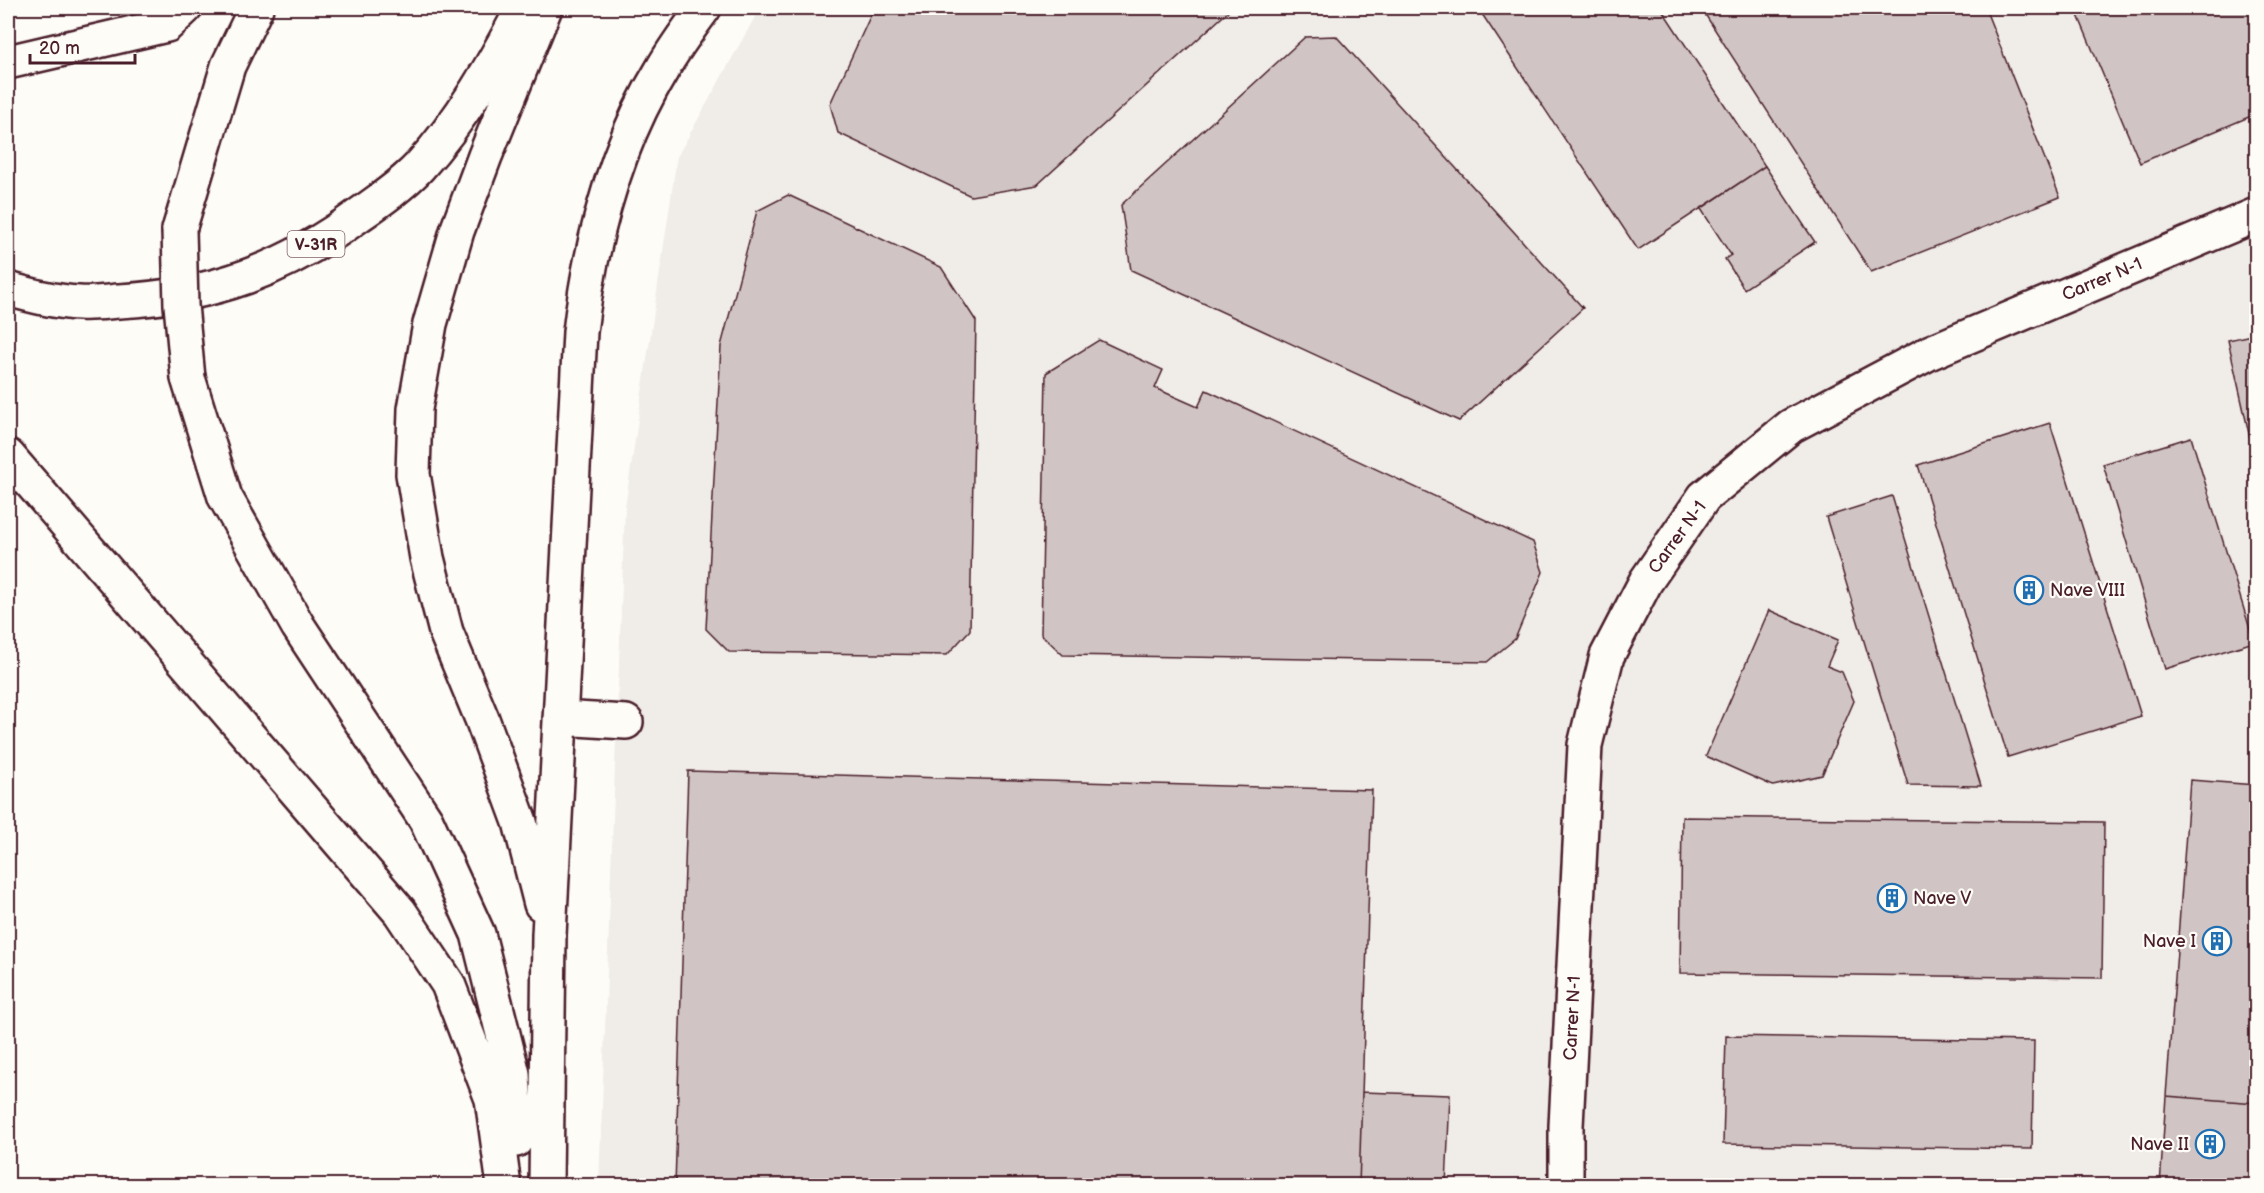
<svg xmlns="http://www.w3.org/2000/svg" width="2264" height="1193" font-family="'Balsamiq Sans',sans-serif">
	<style>
		.built { fill: #f0ece8 }
		.building { fill: #d0c5c4; stroke: #4a1f2b; stroke-width: 1.5 }
		.lines { fill: none; stroke-linecap: round; stroke-linejoin: round }
		.minor-casing { stroke: #4a1f2b; stroke-width: 38 }
		.highway-casing { stroke: #4a1f2b; stroke-width: 38 }
		.minor { stroke: #fdfcf7; stroke-width: 33 }
		.highway { stroke: #fdfcf7; stroke-width: 33 }
		.minor-bridge-casing { stroke: #4a1f2b; stroke-width: 38; stroke-linecap: butt }
		.minor-bridge { stroke: #fdfcf7; stroke-width: 33 }
		.labels { text-anchor: middle; stroke-width: 4.5; stroke-linejoin: round; paint-order: stroke }
		.shield { fill: #fdfcf7; stroke: #806168; stroke-width: 1.5 }
		.shield-label { font-size: 16px; font-weight: bold; fill: #4a1f2b }
		.street-label { font-size: 18px; fill: #4a1f2b; stroke: #fdfcf7 }
		.poi-label { font-size: 18px; fill: #4a1f2b; stroke: #fdfcf7; text-anchor: start }
	</style>
	<rect width="100%" height="100%" fill="#fdfcf7"/>
	<filter id="ink" filterUnits="userSpaceOnUse"><feTurbulence type="fractalNoise" baseFrequency=".0167" numOctaves="2"/><feDisplacementMap in="SourceGraphic" scale="12" xChannelSelector="R" yChannelSelector="G"/><feConvolveMatrix kernelMatrix="1 2 1 2 8 2 1 2 1" color-interpolation-filters="sRGB"/></filter>
	<g filter="url(#ink)">
		<path class="built" d="M760 8H2256V1185L599 1186 625 508 677 157Z"/>
		<path class="building" d="M874 8H1232L1037 185 971 196 838 133 830 104Z
			M1478 8H1661L1765 166 1638 250Z
			M1701 8H1985L2060 197 1871 272Z
			M2075 8H2256V114L2140 163Z
			M1336 36 1583 308 1459 421 1131 270 1121 205 1305 37Z
			M1765 166 1815 242 1744 289 1725 259 1731 255 1701 209Z
			M788 195 941 267 976 321 970 630 947 655 729 652 706 629 721 346 757 211Z
			M2256 334V465L2228 340Z
			M1099 340 1163 370 1155 388 1198 407 1206 390 1533 542 1543 572 1515 639 1487 662 1063 655 1041 634 1046 373Z
			M2050 423 2141 716 2008 757 1918 465Z
			M2191 437 2254 642 2165 669 2103 464Z
			M1892 496 1981 786 1908 785 1826 517Z
			M1769 610 1838 640 1827 666 1842 672 1854 701 1822 775 1773 786 1706 756Z
			M688 771 1372 790 1359 1186H675Z
			M2190 780 2256 785V1103L2166 1096Z
			M1682 817 2104 822 2102 978 1680 973Z
			M1726 1036 2034 1041 2032 1149 1723 1144Z
			M1362 1092 1450 1095 1446 1186H1359Z
			M2166 1096 2256 1103V1186H2160Z"/>
		<g class="lines">
			<g class="minor-casing">
				<path id="minor" d="M179 230 228 66 256 8
					M188 378 225 497 298 626 426 820 478 934 513 1074 516 1140
					M8 456 400 912 448 984 492 1099 504 1186
					M560 718 626 722
					M541 904 520 822 482 719 446 632 427 558 413 474 415 409 430 324 457 231 485 156 545 8
					M546 1186 549 935 580 332C591 239 614 148 663 68 675 47 690 27 704 8
					M1566 1186V1126L1585 745 1607 656 1646 581 1704 497 1791 426 1931 352 2256 215"/>
			</g>
			<g class="highway-casing">
				<path id="highway" d="M8 62 167 25 185 8
					M8 289C30 295 55 302 79 303 92 304 106 302 119 301 213 296 284 270 359 215 379 201 402 185 419 167 462 120 494 63 523 8"/>
			</g>
			<use href="#minor" class="minor"/>
			<use href="#highway" class="highway"/>
			<g class="minor-bridge-casing">
				<path id="minor-bridge" d="M179 230 181 305 188 378"/>
			</g>
			<use href="#minor-bridge" class="minor-bridge"/>
		</g>
	</g>
	<defs>
		<g id="building-ring" transform="scale(1.5)"><circle r="9.5" fill="#fdfcf7" stroke="#1f6fb2" stroke-width="1.5"/><path d="M-4-6H4V6H1V3H-1V6H-4ZM-2.5-4.3h1.7v1.8h-1.7ZM.8-4.3h1.7v1.8H.8ZM-2.5-1h1.7V.8h-1.7ZM.8-1h1.7V.8H.8Z" fill="#1f6fb2"/></g>
	</defs>
	<g fill-rule="evenodd">
		<use href="#building-ring" x="2029" y="590"/>
		<use href="#building-ring" x="1892" y="898"/>
		<use href="#building-ring" x="2217" y="941"/>
		<use href="#building-ring" x="2210" y="1144"/>
	</g>
	<g class="labels">
		<rect class="shield" x="287.5" y="231" width="57" height="26" rx="4.5"/>
		<g class="shield-label">
			<text x="316" y="250">V-31R</text>
		</g>
		<g class="street-label">
			<text transform="translate(2102 279) rotate(-23)" y="6">Carrer N-1</text>
			<text transform="translate(1677 537) rotate(-54)" y="6">Carrer N-1</text>
			<text transform="translate(1572 1018) rotate(-87)" y="6">Carrer N-1</text>
		</g>
		<g class="poi-label">
			<text x="2050" y="596">Nave VIII</text>
			<text x="1913" y="904">Nave V</text>
			<text x="2196" y="947" text-anchor="end">Nave I</text>
			<text x="2189" y="1150" text-anchor="end">Nave II</text>
		</g>
	</g>
	<rect width="2264" height="1193" fill="none" stroke="#fdfcf7" stroke-width="30"/>
	<rect x="15" y="15" width="2234" height="1163" fill="none" stroke="#4a1f2b" stroke-width="2" filter="url(#ink)"/>
	<path d="M30 54v9h105v-9" fill="none" stroke="#4a1f2b" stroke-width="3"/>
	<text x="39" y="54" font-size="18" fill="#4a1f2b" stroke="#fdfcf7" stroke-width="4.5" paint-order="stroke">20 m</text>
</svg>
